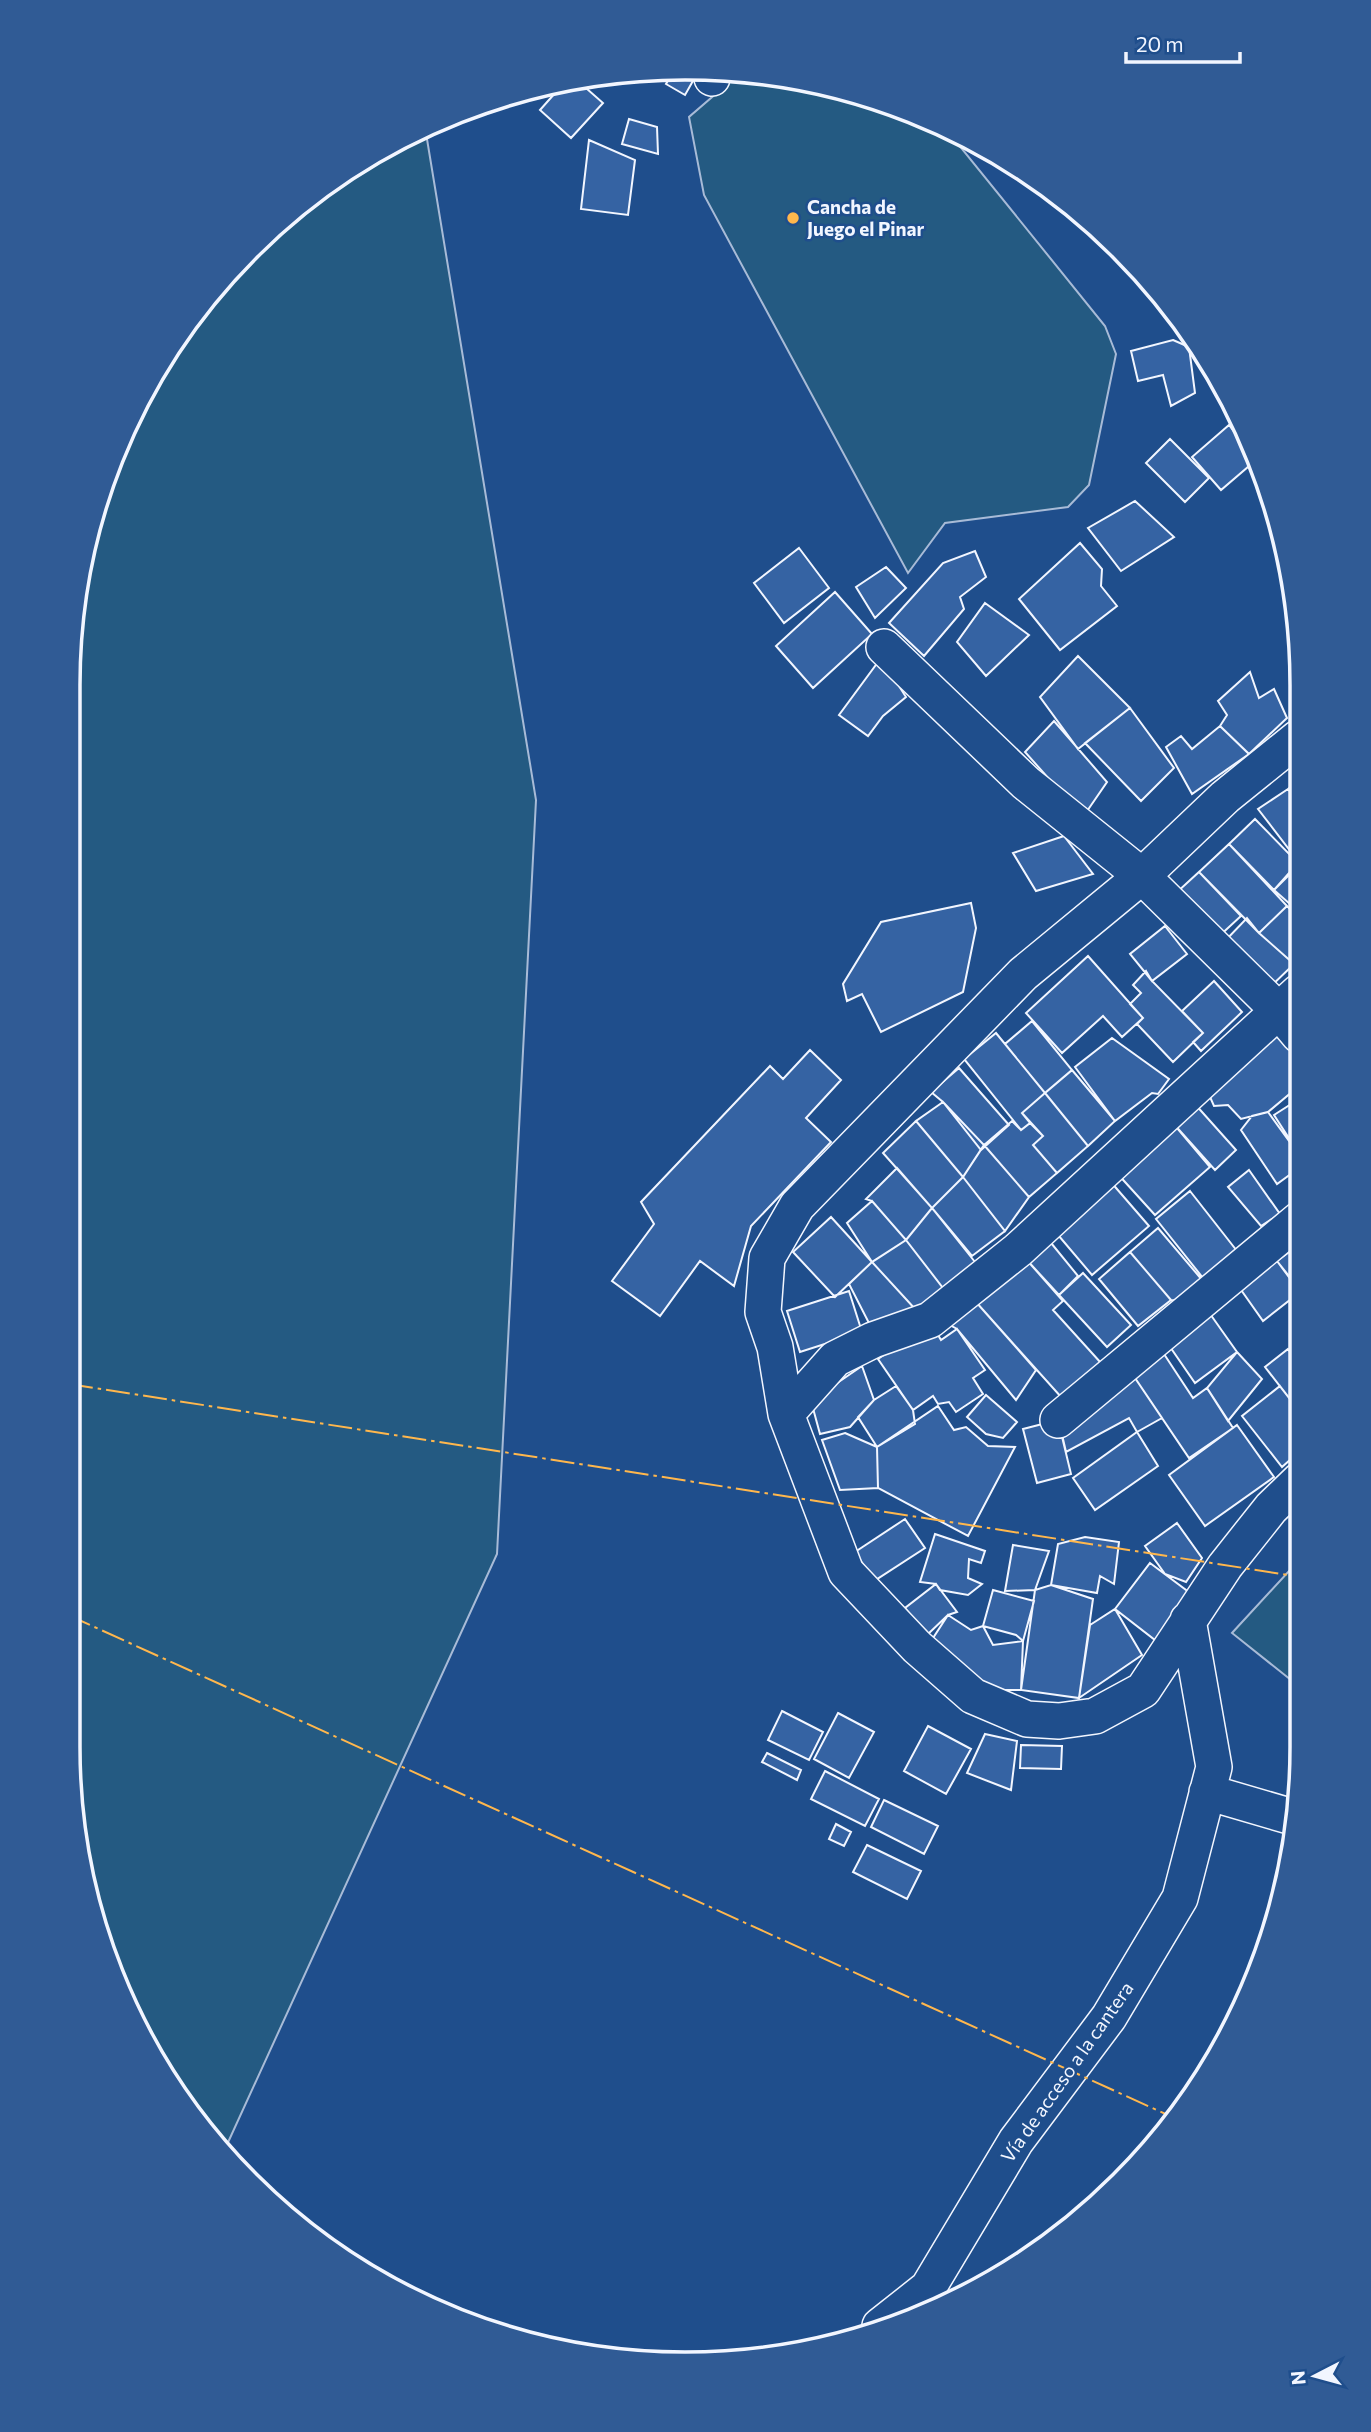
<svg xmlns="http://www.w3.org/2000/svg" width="1371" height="2432" font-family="Commissioner,sans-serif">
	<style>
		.green { fill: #245a82; stroke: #a8bbd7; stroke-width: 2 }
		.building { fill: #3563a3; stroke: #f2f6ff; stroke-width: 2 }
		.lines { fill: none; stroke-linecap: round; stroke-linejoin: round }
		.street-casing { stroke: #f2f6ff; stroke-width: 38 }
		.street { stroke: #1f4e8c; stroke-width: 35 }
		.power { stroke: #ffb74d; stroke-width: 2; stroke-dasharray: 24 5 3.5 5; stroke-linecap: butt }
		.poi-dot { fill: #ffb74d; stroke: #1f4e8c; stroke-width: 2.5 }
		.labels { text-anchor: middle; stroke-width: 5; stroke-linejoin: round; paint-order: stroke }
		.poi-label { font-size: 19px; font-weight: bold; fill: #f2f6ff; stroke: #1f4e8c; text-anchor: start }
		.street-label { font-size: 19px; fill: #f2f6ff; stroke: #1f4e8c }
		.rim { fill: none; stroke: #f2f6ff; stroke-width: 3.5 }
	</style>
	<rect width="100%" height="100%" fill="#1f4e8c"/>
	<path class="green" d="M740 73 766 74 884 101 946 129 1105 326 1116 354 1089 485 1068 507 945 523 908 573 704 195 689 117Z
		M425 127 536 800 497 1554 225 2149 196 2122 101 1945 68 1746 70 646 101 487 151 377 222 278 310 196Z
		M1301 1558V1688L1232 1633Z"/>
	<path class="building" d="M674 70 698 72 685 95 666 84Z
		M578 81 603 103 571 138 540 110 564 83Z
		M629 119 657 127 658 154 622 144Z
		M589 140 635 160 628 215 581 209Z
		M1173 340 1189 347 1195 393 1171 406 1163 375 1138 381 1131 351Z
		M1229 425 1256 460 1221 490 1192 457Z
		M1170 439 1209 478 1185 502 1146 463Z
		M1135 501 1174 537 1121 571 1088 528Z
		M1080 543 1102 569 1101 586 1117 606 1060 650 1019 599Z
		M799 548 829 588 784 623 754 583Z
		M975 551 986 577 960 597 964 609 924 656 889 623 943 563Z
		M886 567 906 588 875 618 856 587Z
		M835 592 872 634 813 688 776 646Z
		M985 603 1029 635 986 676 957 642Z
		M1078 656 1130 708 1078 749 1040 697Z
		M881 658 906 697 883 716 868 736 839 715Z
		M1250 672 1259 698 1274 689 1287 718 1249 754 1220 726 1227 715 1218 701Z
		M1130 708 1174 768 1141 801 1085 743Z
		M1054 721 1107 782 1083 817 1025 752Z
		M1220 726 1249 754 1192 794 1166 747 1181 736 1192 749Z
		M1298 780V801L1288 789Z
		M1288 789 1298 801V861L1258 809Z
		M1255 819 1298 863 1274 890 1229 844Z
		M1064 836 1093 874 1036 891 1013 853Z
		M1229 844 1287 906 1259 933 1199 872Z
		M1298 866 1299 912 1274 890Z
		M1199 872 1241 916 1216 939 1176 893Z
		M971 903 976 928 963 992 881 1032 862 994 847 1001 843 984 881 922Z
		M1287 906 1299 918V961L1294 964 1259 933Z
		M1247 918 1259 933 1294 964 1269 988 1223 943Z
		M1165 926 1187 954 1152 981 1130 954Z
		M1088 956 1143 1018 1122 1037 1103 1016 1062 1053 1026 1013Z
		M1146 971 1152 981 1203 1033 1173 1062 1137 1024 1143 1018 1130 1004 1141 993 1133 985Z
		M1214 981 1242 1012 1201 1051 1193 1042 1203 1033 1182 1011Z
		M1032 1021 1072 1070 1045 1093 1005 1044Z
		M1276 1031 1299 1060V1086L1268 1112 1241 1119 1228 1105 1214 1106 1206 1088Z
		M996 1033 1045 1093 1022 1113 1030 1123 1021 1130 964 1059Z
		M1112 1038 1169 1079 1158 1094 1152 1093 1115 1121 1075 1067Z
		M810 1050 841 1080 806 1118 831 1142 751 1226 734 1286 700 1261 660 1316 612 1281 654 1224 641 1202 770 1066 783 1079Z
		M959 1068 1009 1125 981 1150 943 1102 931 1092Z
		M1072 1070 1115 1121 1088 1146 1045 1093Z
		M1045 1093 1088 1146 1057 1173 1033 1145 1043 1136 1022 1113Z
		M1299 1099V1142L1294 1146 1274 1115Z
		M943 1102 984 1145 963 1177 916 1121Z
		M1194 1103 1236 1150 1215 1170 1172 1122Z
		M1268 1112 1297 1152 1299 1162V1168L1277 1184 1241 1130 1252 1116Z
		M916 1121 963 1177 932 1208 883 1153Z
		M1012 1121 1021 1130 1030 1123 1043 1136 1033 1145 1057 1173 1029 1197 984 1145Z
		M1172 1122 1210 1167 1155 1215 1115 1171Z
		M984 1145 1029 1197 1005 1231 963 1177Z
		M897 1168 932 1208 906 1240 872 1201 866 1199Z
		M1249 1170 1280 1214 1261 1226 1228 1187Z
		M963 1177 1005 1231 972 1256 932 1208Z
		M1110 1181 1149 1226 1092 1275 1053 1229Z
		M1190 1191 1237 1251 1203 1278 1156 1219Z
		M872 1201 906 1240 872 1262 847 1223Z
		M932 1208 975 1262 943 1288 906 1240Z
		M831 1217 872 1262 835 1297 793 1252Z
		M1158 1228 1203 1281 1179 1301 1171 1300 1130 1252Z
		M1047 1238 1078 1276 1059 1295 1025 1258Z
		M906 1240 943 1288 916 1310 872 1262Z
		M1300 1244V1290L1277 1261Z
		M1130 1252 1171 1300 1138 1326 1099 1279Z
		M1025 1258 1063 1301 1053 1310 1101 1363 1062 1398 976 1302Z
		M1277 1261 1300 1292 1263 1321 1239 1287Z
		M872 1262 916 1310 873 1331 849 1284Z
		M1083 1273 1131 1325 1107 1347 1059 1295Z
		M849 1291 862 1332 800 1352 787 1311Z
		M976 1302 1036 1370 1016 1400 957 1329 950 1325Z
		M1208 1311 1237 1352 1195 1383 1166 1341Z
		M931 1323 941 1340 957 1329 985 1370 973 1378 983 1394 956 1412 949 1402 938 1404 933 1396 913 1410 878 1359Z
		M1288 1349 1300 1366V1412L1265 1367Z
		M1162 1351 1193 1398 1207 1388 1233 1428 1189 1458 1131 1372Z
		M1237 1352 1262 1379 1228 1421 1207 1388Z
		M862 1366 874 1400 850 1427 820 1434 811 1401Z
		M1131 1372 1162 1418 1137 1432 1129 1418 1066 1452 1060 1426Z
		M896 1386 913 1410 915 1424 877 1447 858 1417 874 1400Z
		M1280 1386 1300 1412V1451L1282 1467 1242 1416Z
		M986 1395 1017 1422 1003 1438 986 1434 967 1417Z
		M938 1406 954 1430 966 1427 988 1446 1015 1447 968 1536 878 1488 877 1447Z
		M1058 1420 1071 1474 1037 1483 1023 1429Z
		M1237 1425 1274 1477 1205 1526 1169 1475Z
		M1137 1432 1158 1466 1095 1510 1073 1478Z
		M845 1433 877 1447 878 1488 840 1490 822 1440Z
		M905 1519 925 1548 874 1581 855 1552Z
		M1177 1523 1202 1558 1186 1582 1165 1574 1145 1546Z
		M935 1534 985 1551 981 1563 969 1559 968 1578 982 1584 968 1595 940 1590 936 1584 920 1582Z
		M1085 1537 1119 1542 1114 1584 1100 1576 1097 1593 1051 1585 1058 1544Z
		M1013 1545 1049 1551 1035 1590 1005 1591Z
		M1150 1563 1190 1593 1155 1640 1115 1609Z
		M936 1584 957 1612 948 1615 926 1636 905 1608Z
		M1051 1585 1093 1599 1079 1698 1021 1690 1035 1590Z
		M993 1590 1034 1601 1023 1641 1016 1635 983 1626Z
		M1115 1609 1142 1655 1079 1698 1090 1625Z
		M948 1615 971 1630 983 1626 993 1645 1023 1641 1021 1690H981L924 1652Z
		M782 1711 823 1732 809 1760 768 1740Z
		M838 1713 874 1732 849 1778 814 1759Z
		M928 1726 971 1749 946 1794 904 1771Z
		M985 1734 1017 1741 1011 1790 967 1773Z
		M1021 1745 1062 1746 1061 1769 1020 1768Z
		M767 1753 801 1770 797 1780 762 1762Z
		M825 1771 879 1799 865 1826 811 1799Z
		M884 1800 938 1826 924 1854 871 1827Z
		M836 1824 851 1832 844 1846 829 1839Z
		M867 1845 921 1871 907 1899 853 1872Z"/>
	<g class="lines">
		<g class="street-casing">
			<path id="street" d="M712 78 713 72
				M884 647 1026 783 1142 876 1278 1010 1299 1035
				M1298 738 1225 797 1142 876 1023 974 797 1206 767 1258 763 1312 775 1347 786 1414 846 1572 917 1647 973 1696 1027 1719 1059 1721 1095 1716 1143 1690 1225 1566 1271 1508 1300 1480
				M786 1414 835 1359 873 1340 930 1320 1018 1250 1299 992
				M1058 1420 1300 1219
				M1207 1792 1296 1818
				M880 2326 928 2288 1016 2141 1109 2017 1180 1898 1214 1767 1188 1620"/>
		</g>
		<use href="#street" class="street"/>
		<path class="power" d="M69 1384 1301 1577
			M68 1615 1170 2116"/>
	</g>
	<circle class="poi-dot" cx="793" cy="218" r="7"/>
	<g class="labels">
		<g class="poi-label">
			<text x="807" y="214">Cancha de<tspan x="807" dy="22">Juego el Pinar</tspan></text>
		</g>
		<g class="street-label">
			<text transform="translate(1067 2072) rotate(-55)" y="7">Vía de acceso a la cantera</text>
		</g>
	</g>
	<path d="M0 0H1371V2432H0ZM685 80H685A605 605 0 0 1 1290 685V1747A605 605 0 0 1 685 2352H685A605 605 0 0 1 80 1747V685A605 605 0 0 1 685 80Z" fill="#305b95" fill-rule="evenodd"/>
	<path class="rim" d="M685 80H685A605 605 0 0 1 1290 685V1747A605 605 0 0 1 685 2352H685A605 605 0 0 1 80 1747V685A605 605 0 0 1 685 80Z"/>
	<g transform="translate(1315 2376) rotate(264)" stroke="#1f4e8c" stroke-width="5" paint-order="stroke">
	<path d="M0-5L12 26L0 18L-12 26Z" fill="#f2f6ff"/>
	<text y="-10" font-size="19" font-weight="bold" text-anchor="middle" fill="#f2f6ff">N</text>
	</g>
	<path d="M1126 52v10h114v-10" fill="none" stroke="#f2f6ff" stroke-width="3.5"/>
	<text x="1136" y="52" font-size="21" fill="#f2f6ff" stroke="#1f4e8c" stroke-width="5" paint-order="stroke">20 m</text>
</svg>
